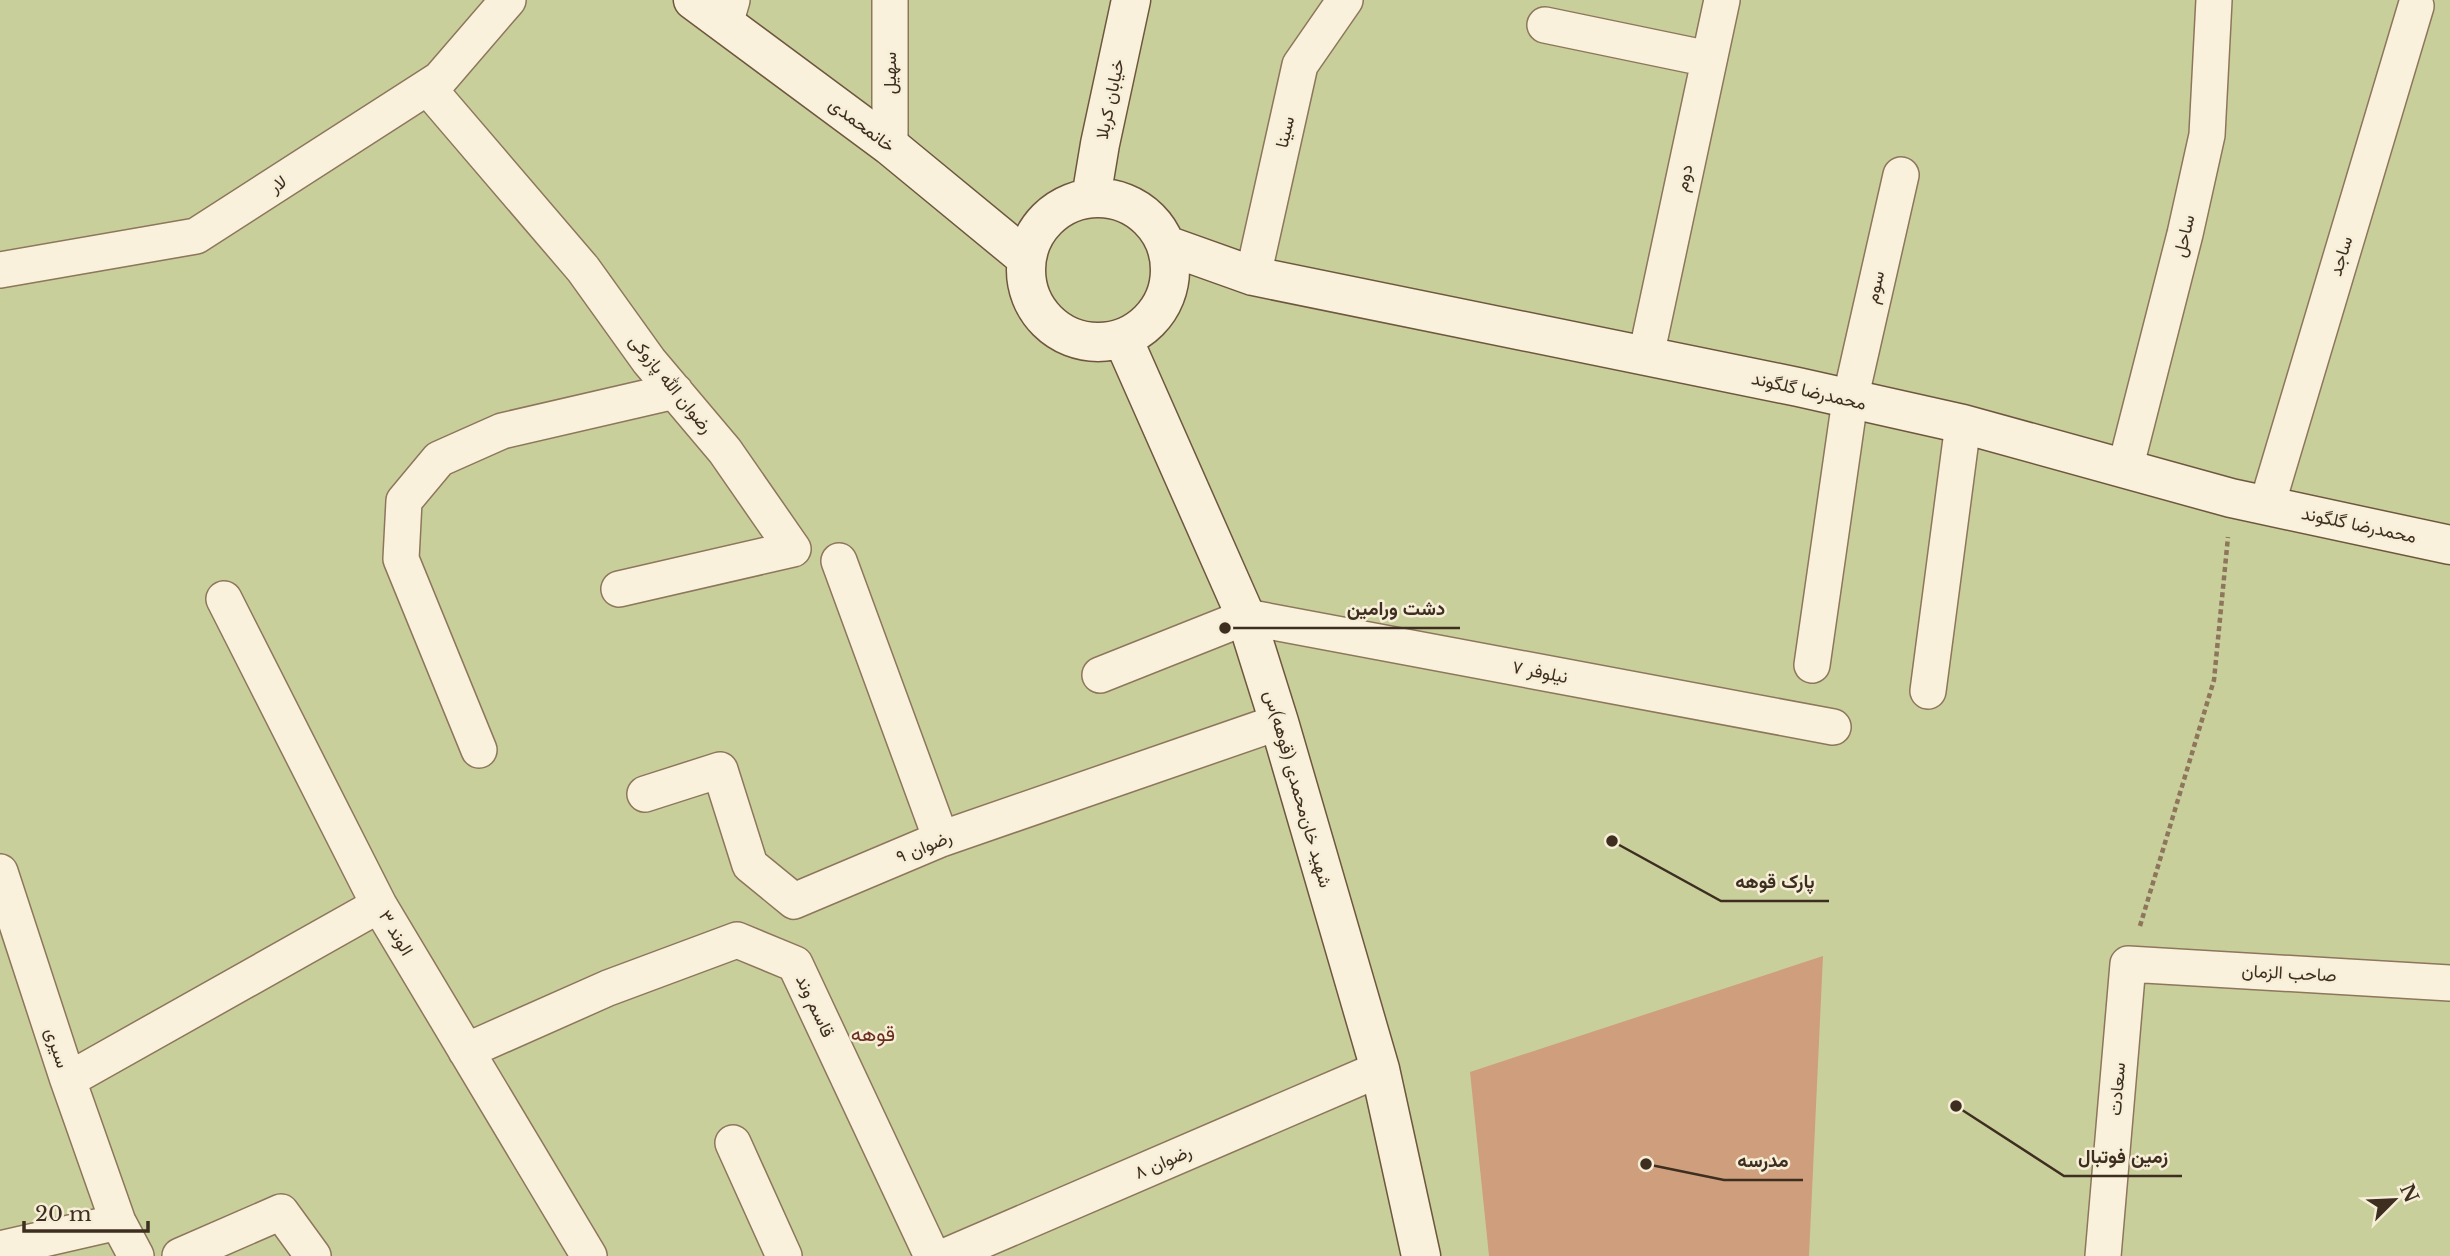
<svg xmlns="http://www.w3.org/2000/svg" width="2450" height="1256" font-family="'Libre Baskerville',Vazirmatn,serif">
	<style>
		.green { fill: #c9cf9b }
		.building { fill: #cf9f7d }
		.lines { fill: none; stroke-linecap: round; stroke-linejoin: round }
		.street-casing { stroke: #8d765c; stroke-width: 38 }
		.secondary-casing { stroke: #6f573f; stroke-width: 41 }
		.path { stroke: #8d765c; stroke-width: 4.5; stroke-dasharray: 5 3.5; stroke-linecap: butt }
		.street { stroke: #faf1dc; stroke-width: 35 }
		.secondary { stroke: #faf1dc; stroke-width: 38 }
		.labels { text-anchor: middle; stroke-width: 5; stroke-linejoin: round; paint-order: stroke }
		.street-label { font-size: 18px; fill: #3d2e20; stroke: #f7eed8 }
		.quarter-label { font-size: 21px; fill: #6b2e1e; stroke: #f7eed8 }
		.leader { fill: none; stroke: #3d2e20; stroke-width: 2.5 }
		.callout-dot { fill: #3d2e20; stroke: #f7eed8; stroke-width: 2.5 }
		.callout-label { font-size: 19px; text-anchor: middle; font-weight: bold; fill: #3d2e20; stroke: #f7eed8; stroke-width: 5; stroke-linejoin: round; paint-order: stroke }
	</style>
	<rect width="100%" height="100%" fill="#f0e4c8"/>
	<path class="green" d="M0 0H2450V1256H0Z"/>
	<path class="building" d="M1823 956 1809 1256H1489L1470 1072Z"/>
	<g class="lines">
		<g class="street-casing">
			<path id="street" d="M890 0V146
				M725 24 732 0
				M1545 25 1709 59
				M428 88 583 269 649 361 725 451 793 549 619 589
				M0 270 196 236 440 79 508 0
				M1253 276 1300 65 1345 0
				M1646 356 1722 0
				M2125 469 2185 234 2207 135 2214 0
				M2267 505 2416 6
				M839 561 941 839
				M224 599 379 905 589 1256
				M1812 665 1850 400 1901 175
				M1100 675 1246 617 1833 727
				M1928 691 1963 424
				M479 750 401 559 404 501 439 459 502 431 675 391
				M645 794 720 770 750 865 794 901 941 839 1279 722
				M0 872 68 1080 118 1222 136 1256
				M466 1051 608 988 737 940 795 964 932 1256
				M68 1080 379 905
				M733 1143 784 1256
				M0 1249 118 1222
				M180 1256 281 1212 313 1256
				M946 1256 1380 1069
				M2103 1256 2128 964 2450 983"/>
		</g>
		<g class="secondary-casing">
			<path id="secondary" d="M693 0 890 146 1026 258
				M1026 270a72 72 0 1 1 144 0a72 72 0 1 1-144 0Z
				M1091 198 1100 144 1131 0
				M1166 245 1253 276 1798 387 1963 424 2231 498 2450 545
				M1123 339 1246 617 1279 722 1380 1069 1421 1256"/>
		</g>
		<path class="path" d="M2140 926 2214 680 2228 537"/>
		<use href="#street" class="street"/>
		<use href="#secondary" class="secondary"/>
	</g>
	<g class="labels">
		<g class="street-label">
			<text transform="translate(890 73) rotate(-90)" y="6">سهیل</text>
			<text transform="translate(1110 99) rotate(-78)" y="6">خیابان کربلا</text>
			<text transform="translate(862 125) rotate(37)" y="6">خانمحمدی</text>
			<text transform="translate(1285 132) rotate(-77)" y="6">سینا</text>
			<text transform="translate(1684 178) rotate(-78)" y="6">دوم</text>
			<text transform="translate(278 184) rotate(-33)" y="6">لار</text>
			<text transform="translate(2184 236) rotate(-77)" y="6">ساحل</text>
			<text transform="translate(2341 256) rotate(-73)" y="6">ساجد</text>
			<text transform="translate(1875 287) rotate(-77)" y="6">سوم</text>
			<text transform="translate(671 384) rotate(51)" y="6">رضوان الله پازوکی</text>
			<text transform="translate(1809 391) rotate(13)" y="6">محمدرضا گلگوند</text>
			<text transform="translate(2359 525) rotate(12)" y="6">محمدرضا گلگوند</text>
			<text transform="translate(1540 672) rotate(11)" y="6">نیلوفر ۷</text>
			<text transform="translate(1298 789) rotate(74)" y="6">شهید خان‌محمدی (قوهه)س</text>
			<text transform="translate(924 847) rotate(-22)" y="6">رضوان ۹</text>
			<text transform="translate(396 933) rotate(59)" y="6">الوند ۳</text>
			<text transform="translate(2289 973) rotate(3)" y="6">صاحب الزمان</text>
			<text transform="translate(815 1006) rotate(65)" y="6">قاسم وند</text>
			<text transform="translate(57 1048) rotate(72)" y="6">سیری</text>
			<text transform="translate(2117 1089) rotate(-85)" y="6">سعادت</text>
			<text transform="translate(1163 1162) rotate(-23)" y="6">رضوان ۸</text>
		</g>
		<g class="quarter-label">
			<text x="873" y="1041">قوهه</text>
		</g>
	</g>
	<path class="leader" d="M1225 628L1333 628H1460M1612 841L1721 901H1829M1956 1106L2064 1176H2182M1646 1164L1724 1180H1803"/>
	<g class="callout-dot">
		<circle cx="1225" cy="628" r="7"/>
		<circle cx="1612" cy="841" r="7"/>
		<circle cx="1956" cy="1106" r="7"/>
		<circle cx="1646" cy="1164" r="7"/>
	</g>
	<g class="callout-label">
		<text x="1396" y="615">دشت ورامین</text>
		<text x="1775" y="888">پارک قوهه</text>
		<text x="2123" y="1163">زمین فوتبال</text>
		<text x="1763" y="1167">مدرسه</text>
	</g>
	<g transform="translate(2394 1200) rotate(66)" stroke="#f7eed8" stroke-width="5" paint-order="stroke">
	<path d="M0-5L12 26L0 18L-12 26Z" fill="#3d2e20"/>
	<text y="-10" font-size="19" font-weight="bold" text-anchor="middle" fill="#3d2e20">N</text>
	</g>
	<path d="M24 1221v10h124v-10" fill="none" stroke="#3d2e20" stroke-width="3.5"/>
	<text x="35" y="1221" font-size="21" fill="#3d2e20" stroke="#f7eed8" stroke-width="5" paint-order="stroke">20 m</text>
</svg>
